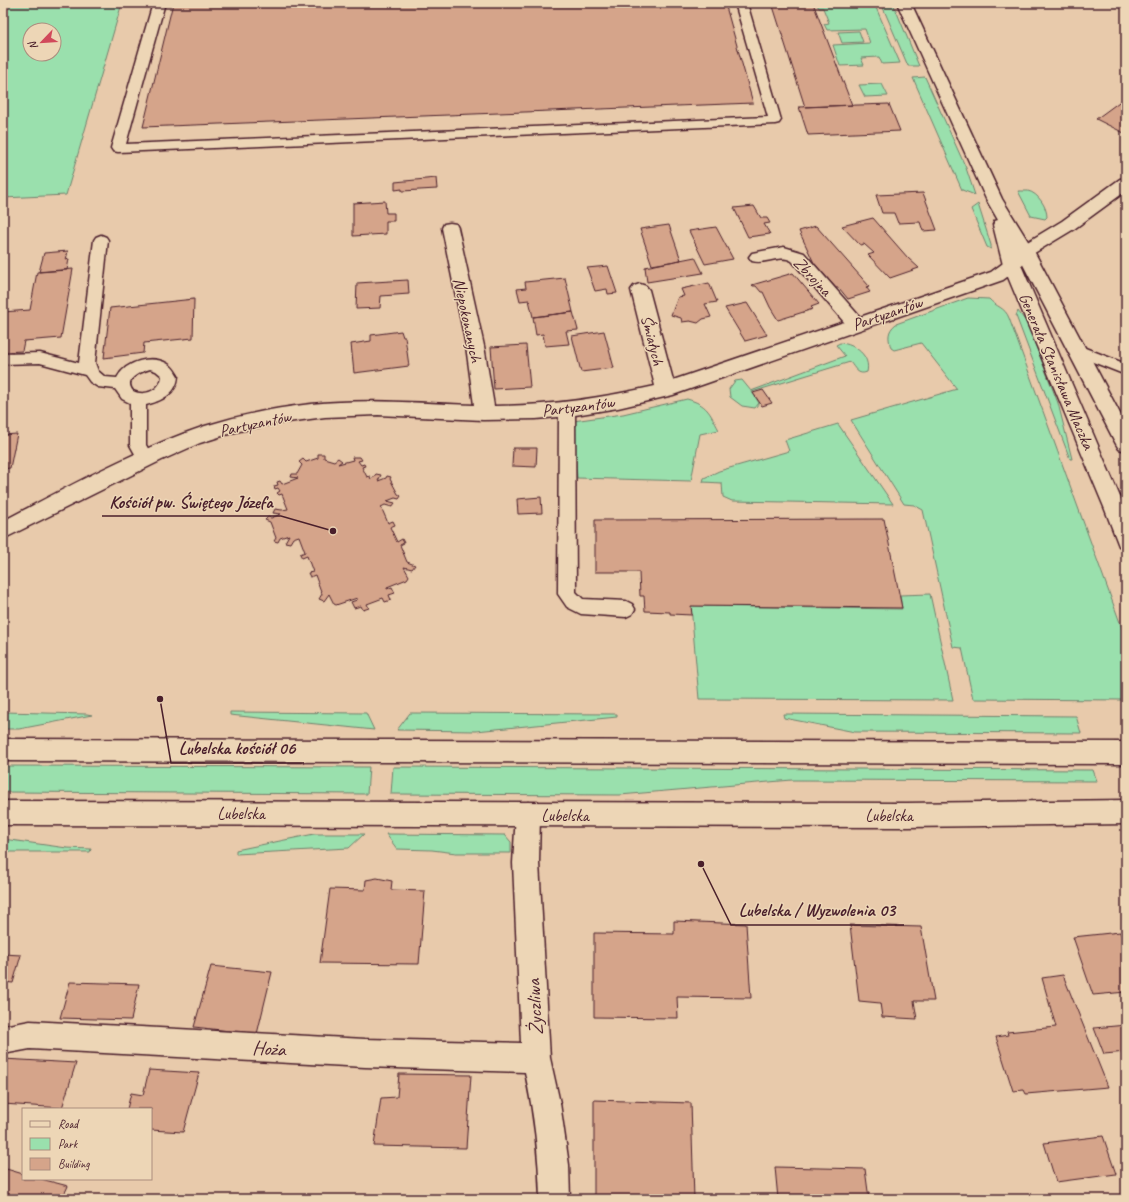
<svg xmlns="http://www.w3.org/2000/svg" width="1129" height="1202" font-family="Caveat,sans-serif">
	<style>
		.green { fill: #9ae0ad; stroke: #72806c; fill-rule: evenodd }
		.building { fill: #d5a48a; stroke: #4a1f2b }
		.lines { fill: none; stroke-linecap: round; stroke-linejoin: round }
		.lane-casing { stroke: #4a1f2b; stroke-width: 3 }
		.street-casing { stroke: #4a1f2b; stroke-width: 3 }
		.secondary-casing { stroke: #4a1f2b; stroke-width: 3 }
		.lane { fill: #edd6b6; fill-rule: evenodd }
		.street { fill: #edd6b6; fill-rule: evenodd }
		.secondary { fill: #edd6b6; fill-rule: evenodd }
		.labels { text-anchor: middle; stroke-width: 3; stroke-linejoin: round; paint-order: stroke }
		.street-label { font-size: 17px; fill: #4a1f2b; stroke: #edd6b6 }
		.near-street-label { font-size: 20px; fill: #4a1f2b; stroke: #edd6b6 }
		.leader { fill: none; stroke: #4a1f2b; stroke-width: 1.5 }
		.callout-dot { fill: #4a1f2b; stroke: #edd6b6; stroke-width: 1.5 }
		.callout-label { font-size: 18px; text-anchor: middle; font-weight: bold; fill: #4a1f2b; stroke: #edd6b6; stroke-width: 3; stroke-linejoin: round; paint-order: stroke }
	</style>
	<rect width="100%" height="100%" fill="#e8caab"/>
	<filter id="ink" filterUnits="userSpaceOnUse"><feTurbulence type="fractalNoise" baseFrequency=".025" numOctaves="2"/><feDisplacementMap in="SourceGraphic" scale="8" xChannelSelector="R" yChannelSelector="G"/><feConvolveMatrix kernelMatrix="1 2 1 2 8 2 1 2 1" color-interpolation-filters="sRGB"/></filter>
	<g filter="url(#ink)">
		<path class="green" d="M3 3H122L66 195 3 198ZM30 30H54V54H30Z
			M816 3H874L900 63 882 64 879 57 861 58 864 65 840 66 833 45 870 43 865 29 827 30 824 24 829 23 823 8H819Z
			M881 3H893L919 66H908Z
			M859 31 863 42 842 43 838 32Z
			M925 77 966 168 975 195 962 190 913 78Z
			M882 84 888 96 865 97 859 85Z
			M1018 191C1021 191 1025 191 1028 191 1038 193 1047 207 1047 217L1045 219 1031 216Z
			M978 204 991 245V249L987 247 971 209Z
			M968 298 989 299C996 307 1005 307 1009 318L1126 639V699L1124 700 973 699 962 648 953 647 923 510 914 505 904 504 851 420 957 389 921 343 894 350 891 348C888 338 887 331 896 324Z
			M1018 311 1027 323 1058 403 1072 459H1070L1016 316Z
			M840 343C855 344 871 356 867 372 858 376 855 368 850 362L752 392 759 403 755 408 742 406 730 397 729 389 735 381 742 380 751 391 845 356 836 345Z
			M687 399C708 405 709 412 719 430L700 434 691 481 577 478 573 421 623 414Z
			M838 424 893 504 732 501 723 497 722 483 703 482 704 478 719 471 789 451 785 440Z
			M930 594 953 700 699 699 691 606 902 609 900 595Z
			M3 712 87 714 92 715 19 729H3Z
			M230 712 366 713 374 730 230 715Z
			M410 713 617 714V717L476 731 397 730Z
			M783 714 1076 716 1081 733 855 732 784 718Z
			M3 766 369 767 367 794 3 792Z
			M393 767 1093 770 1097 781 792 780 620 795 391 794Z
			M314 834H364L349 848 236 854V850Z
			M386 834 505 835 511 842V853H456L432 850 397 849Z
			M3 839 67 848 91 849 90 852H3Z"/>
		<path class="building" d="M173 3H725L753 103 143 127Z
			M772 3H813L852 105 805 107Z
			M1126 97V134L1096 119Z
			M889 104 900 131 808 135 799 107Z
			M436 178 437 189 402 191V189L395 190V182Z
			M923 193 937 230 923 231 920 222 898 223 894 213H882L876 195Z
			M385 201 386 213H394V221H386V234L353 236V203Z
			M754 206 761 218H767L770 223 764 224 770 234 748 237 734 208Z
			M873 218 908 258 919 268 890 278 868 255 874 253 864 244 860 245 842 226Z
			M669 225 681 260 652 265 640 229Z
			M816 226 869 286 866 287 870 292 848 299 839 288H836L814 263 799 231Z
			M716 227 733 259 705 264 689 231Z
			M68 251 66 260 69 259 67 270 39 272 44 253Z
			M695 257 703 273 647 282 645 267Z
			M608 266 617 293 608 294 607 289 595 291 587 268Z
			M73 269 61 338 24 341 22 351 3 352V312L30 310 37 272Z
			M793 273 819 304 811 307 813 309 778 320 770 307 763 292H761L756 286H753L752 285Z
			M565 278 573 312 533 317 529 300 520 301 517 289 526 288 525 282Z
			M408 280 409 294 381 296 380 308 356 309 357 283Z
			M709 283 717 302 705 304 711 317 703 319 698 323 690 321 682 322 681 318 671 315 678 297 684 296 681 289Z
			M194 299 193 338 144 343 143 353 104 358 110 308Z
			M747 303 767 335 745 341 725 308Z
			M573 312 578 330 566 331 569 344 545 346 543 334 536 335 533 317Z
			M401 331 403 337H405L409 366 354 373 351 344 371 341V335Z
			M604 331 614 368 581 372 572 336Z
			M526 345 530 387 494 389 491 347Z
			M763 390 772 403 762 406 753 393Z
			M17 434 10 468 3 469V435Z
			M513 448H537L536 467 512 466Z
			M318 454H324V458L334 461 338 458 342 461 338 464 353 460 352 457H360L362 460 358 461 361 465 364 464 365 466 362 467 367 477 370 476 371 480 376 474 381 475 378 481 386 478 387 476 391 477 390 479 398 494 401 496 399 499 395 498 387 501 395 503 392 507 385 505 381 507 388 523 393 521 395 525 390 527 397 542 402 539 404 543 400 545 407 562 415 565 412 569 404 567 409 576 407 579 387 587V589L392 587 395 593 389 595 391 600 385 602 383 598 367 604 369 608 363 610 361 606 354 608 351 602 357 600V598L336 605 334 604 329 594 324 601 319 599 322 594 315 575 310 577 308 573 313 572 307 556 302 558 300 554 305 552 299 536 293 538 290 543 285 542 289 535 280 538 278 542 274 541 276 538 270 522 265 520 268 517 271 518 281 514 273 513 275 509 282 510 288 509 282 494 279 495 277 493 280 491 278 488 275 489 274 486 278 485 277 482 280 481 282 484 298 478 291 477 292 474H297L302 465 299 462 303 459 306 462 318 458Z
			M541 497 542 513 518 514 517 499Z
			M884 519 902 608 691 606 692 615 670 614V612L645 611 644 596H640L639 572H595V520Z
			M377 878 392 881 391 890 425 891 419 964 320 963 330 889 365 890 366 880Z
			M674 921 746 924 751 998 677 997 678 1018 594 1017V933L674 934Z
			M850 925 921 927 934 1001H914L917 1019 882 1017 880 1003 859 1001Z
			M1120 932 1126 947V992L1093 995 1073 937Z
			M3 954 21 955 13 983 3 982Z
			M211 966 272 972 257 1034 194 1027Z
			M1063 975 1108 1087 1026 1094 1024 1090 1013 1091 996 1037 1008 1035 1007 1032 1056 1027 1042 978Z
			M70 982 139 984 131 1020 60 1018Z
			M1126 1025V1052L1104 1054 1094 1028Z
			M3 1059 76 1063 62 1108 3 1104Z
			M149 1070 199 1073 183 1132 151 1130V1109H127L131 1093 143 1095Z
			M399 1074 471 1075 466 1148 374 1146 381 1098 397 1097Z
			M594 1100 691 1103 694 1199H594Z
			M1103 1136 1116 1174 1056 1182 1044 1143Z
			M775 1167 865 1169 869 1199H778Z
			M3 1168 23 1174V1179H41L68 1186 62 1199H3Z"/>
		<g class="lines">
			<g class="lane-casing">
				<path id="lane" d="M153 3H165L126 144 768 117 735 3H747L781 120 779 123 775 124 118 152 113 151 111 148Z
					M101 235 106 237 108 240 95 363 98 371 105 377 117 378C125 361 152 354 168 364 173 367 175 371 178 376 177 394 161 401 146 405V445L154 459 152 463 146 465 140 463 130 445V403L122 399 115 389 98 387 90 382 85 375 40 363 3 364V354L40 353 79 363 94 240 96 237ZM150 369 156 371 162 376C161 390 145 397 133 391 123 379 140 372 150 369Z
					M1075 344 1126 364V375L1070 353 1067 349 1070 345Z
					M567 402 573 404 575 408 576 592 583 599 626 601 632 604 635 609 632 614 626 617 581 614 567 607 558 594 559 408 561 404Z"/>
			</g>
			<g class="street-casing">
				<path id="street" d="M1126 178V191L1074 229 1031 255 1018 269 1003 280 673 395 618 408 569 416 536 419 483 420 378 415 325 417 273 424 235 432 200 443 162 460 3 539V521C68 487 136 449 205 426 240 415 275 408 311 404 366 398 420 403 474 405L466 346 442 228 444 224 450 223 456 224 458 228 484 346 494 406C549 406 602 398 655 386L631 290 634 286 640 284 646 286 649 290 673 380 844 322 792 261C779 254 765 265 752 261L749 257 752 253 784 247 804 253 860 317 991 272 1006 261 1019 247 1062 221 1120 179Z
					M528 802 537 806 540 814 539 863 550 1058 560 1103 569 1165 570 1199H540C539 1156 534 1114 525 1072L365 1067 30 1049 3 1054V1026L30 1021 365 1039 521 1043 513 863 516 814 519 806Z"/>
			</g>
			<g class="secondary-casing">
				<path id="secondary" d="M897 3H911L1002 199 1034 251 1126 425V451L1119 449 1116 444 1017 253 1021 265 1126 511V548L1119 546 1104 507 1003 265 993 225 995 221 998 220 986 199Z
					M3 739 1126 742V764L3 761Z
					M1126 800V824L907 827 3 825V801L907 803Z"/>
			</g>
			<use href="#lane" class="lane"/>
			<use href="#street" class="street"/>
			<use href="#secondary" class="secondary"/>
		</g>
	</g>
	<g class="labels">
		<g class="street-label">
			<text transform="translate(813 276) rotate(47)" y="6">Zbrojna</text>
			<text transform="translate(887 313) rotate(-19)" y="6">Partyzantów</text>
			<text transform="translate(468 320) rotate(78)" y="6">Niepokonanych</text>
			<text transform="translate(653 340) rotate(76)" y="6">Śmiałych</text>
			<text transform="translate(1057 371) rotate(67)" y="6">Generała Stanisława Maczka</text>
			<text transform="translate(578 406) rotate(-7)" y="6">Partyzantów</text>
			<text transform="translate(255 423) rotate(-12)" y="6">Partyzantów</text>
			<text x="241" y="819">Lubelska</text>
			<text x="565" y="821">Lubelska</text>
			<text x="889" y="821">Lubelska</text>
		</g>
		<g class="near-street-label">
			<text transform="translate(534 1007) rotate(-93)" y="7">Życzliwa</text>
			<text transform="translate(269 1048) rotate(3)" y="7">Hoża</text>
		</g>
	</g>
	<path class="leader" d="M333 531L281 516H102M160 699L171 763H304M701 864L731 925H904"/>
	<g class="callout-dot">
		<circle cx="333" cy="531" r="4"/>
		<circle cx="160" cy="699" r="4"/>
		<circle cx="701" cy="864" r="4"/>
	</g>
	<g class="callout-label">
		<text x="191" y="508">Kościół pw. Świętego Józefa</text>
		<text x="237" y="754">Lubelska kościół 06</text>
		<text x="817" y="916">Lubelska / Wyzwolenia 03</text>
	</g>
	<rect width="1129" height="1202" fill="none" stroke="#edd6b6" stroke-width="16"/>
	<rect x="8" y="8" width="1113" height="1186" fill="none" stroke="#4a1f2b" stroke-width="1.5" filter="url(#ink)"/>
	<rect x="22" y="1108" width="130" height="72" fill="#edd6b6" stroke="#ac8d7e"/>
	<rect x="30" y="1121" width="20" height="6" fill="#edd6b6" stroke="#ac8d7e"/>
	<text x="58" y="1128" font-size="12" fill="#4a1f2b">Road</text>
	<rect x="30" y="1138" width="20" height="12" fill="#9ae0ad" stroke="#ac8d7e"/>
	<text x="58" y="1148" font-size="12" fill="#4a1f2b">Park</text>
	<rect x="30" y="1158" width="20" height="12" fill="#d5a48a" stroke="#ac8d7e"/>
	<text x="58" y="1168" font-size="12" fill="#4a1f2b">Building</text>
	<g transform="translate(42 42) rotate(245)"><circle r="19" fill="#edd6b6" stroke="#ac8d7e"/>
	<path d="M0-3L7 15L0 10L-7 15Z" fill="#d1495b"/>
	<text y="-6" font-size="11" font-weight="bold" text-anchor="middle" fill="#4a1f2b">N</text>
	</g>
</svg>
